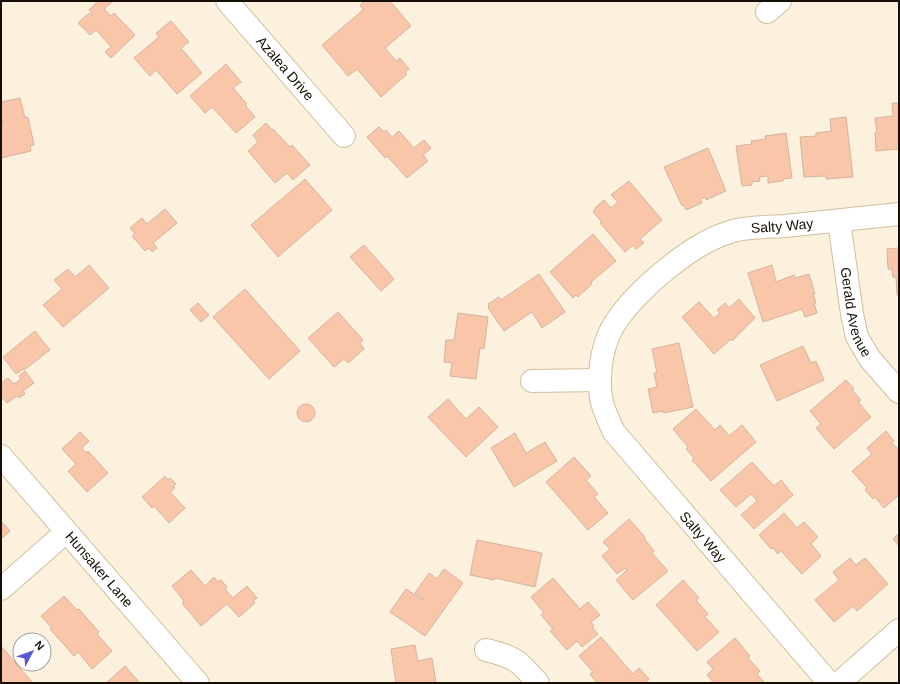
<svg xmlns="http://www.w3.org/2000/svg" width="900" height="684" font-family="Arial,sans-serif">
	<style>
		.building { fill: #f9c6aa; stroke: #d5b3a0 }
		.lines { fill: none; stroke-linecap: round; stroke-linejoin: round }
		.minor-casing { stroke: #d0be9e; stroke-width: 24 }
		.tertiary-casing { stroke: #d0be9e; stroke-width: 24 }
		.minor { stroke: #fff; stroke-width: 22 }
		.tertiary { stroke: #fff; stroke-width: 22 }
		.labels { text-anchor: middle; stroke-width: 3.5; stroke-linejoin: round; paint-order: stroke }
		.street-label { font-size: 14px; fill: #150f05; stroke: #fff }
	</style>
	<rect width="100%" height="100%" fill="#fcf1dd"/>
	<path class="building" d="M98 1H111L112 2 104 9 111 16 114 13 135 35 111 58 105 52 111 47 96 30 90 35 78 23 89 13 92 16 93 15 89 10Z
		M365 1 368 4 372 1H390L411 26 385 48 396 61 400 58 409 69 405 72 407 74 381 97 357 69 348 76 322 45 363 10 360 5Z
		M171 21 189 42 181 48 202 73 177 94 156 70 150 76 134 58 159 37 156 33Z
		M226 64 241 82 233 88 247 104 245 105 255 117 236 133 212 107 205 113 190 96Z
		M20 98 25 118 28 117 34 145 30 146 31 151 1 158V124H3L1 116V102Z
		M892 103H899V149L876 151 875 133 877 132 875 118 893 116Z
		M846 117 853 177 826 179V176L804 177 800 137 816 136V133L831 131 830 119Z
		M266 123 272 130 273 129 290 147 292 145 310 165 293 180 287 173 275 183 248 151 258 142 253 135Z
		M379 127 384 132 386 130 392 137 399 131 414 148 424 140 431 148 423 155 428 161 407 178 387 156 385 158 367 137Z
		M786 133 792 178 783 179V181L768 183V176L759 177 760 181 752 182V185L742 186 736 146 752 144 751 141 766 139 765 136Z
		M708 148 726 191 706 200 705 197 700 199 702 203 686 210 684 205 682 206 664 167Z
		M305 179 332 210 278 257 251 225Z
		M629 181 662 220 640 239 644 243 636 249 633 245 625 252 600 223 602 222 593 212 596 207 604 200 611 208 618 202 611 195Z
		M165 209 177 223 153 243 157 248 152 252 149 248 145 251 132 236 135 234 130 228 142 218 147 224Z
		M593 234 616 261 591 282 592 284 578 297 576 295 573 298 550 272Z
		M364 245 394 279 381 291 350 257Z
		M899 248V295H897L896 277H893L892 269H888L887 249Z
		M89 265 109 288 63 327 43 305 62 289 54 280 68 269 75 277Z
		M772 265 776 282 794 275 795 278 809 274 815 294H813L816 303H814L817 313 805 317 802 309 763 322 748 273Z
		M539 274 565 312 542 328 532 312 504 331 488 308 489 307 488 304 499 297 501 300Z
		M245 289 300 351 269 379 213 317Z
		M739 299 755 318 732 341 731 339 714 354 682 317 699 302 714 318 720 313 717 310 725 303 729 308Z
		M198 303 209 315 201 322 190 310Z
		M338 312 363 340 360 343 364 349 348 363 344 359 334 367 308 338Z
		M458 313 488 317 484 349 480 348 476 379 450 376 452 363 444 362 446 340H454Z
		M35 331 50 350 24 370 23 369 16 374 3 357Z
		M679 343 693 407 664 413 663 411 653 413 648 389 657 387 654 373H657L652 349Z
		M803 346 811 363 816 361 824 380 777 401 760 365Z
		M25 371 34 383 23 391 25 394 19 398 17 396 7 403 1 396V383L8 378 14 384 21 379 19 376Z
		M846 380 854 389 852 390 861 400 858 402 871 417 834 449 816 428 821 424 810 411Z
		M448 399 466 419 479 407 498 427 466 457 428 417Z
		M297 413a9 9 0 1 1 18 0a9 9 0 1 1-18 0Z
		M696 409 715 430 720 425 729 436 742 425 756 442 711 481 692 460 694 458 686 449 688 447 673 429Z
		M886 431 894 441 892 443 899 450V495L884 508 875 497 873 499 865 490 867 488 852 471 872 454 867 448Z
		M80 432 89 441 82 448 86 453 88 451 108 473 87 492 68 471 76 464 62 449Z
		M515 433 526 453 545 442 557 461 514 487 491 448Z
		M574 457 591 476 586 480 598 494 594 497 608 513 588 530 546 482Z
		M752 462 774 486 781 480 793 495 754 529 741 515 757 501 751 494 736 507 720 490Z
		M165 476 168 480 170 478 176 484 173 486 175 488 170 492 185 508 169 523 154 506 152 508 142 497Z
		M784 513 797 528 804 522 818 537 811 544 821 556 802 574 781 551 778 554 773 548 771 549 759 535Z
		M629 519 645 537 644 538 654 551 652 553 668 571 633 600 616 580 627 570 625 568 617 574 602 556 610 549 603 542Z
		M1 521 10 531 1 539Z
		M899 533V546L893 539Z
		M477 540 542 553 535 587 495 578 494 580 470 575Z
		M850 558 856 565 865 558 888 584 857 611 853 606 834 622 815 600 839 580 833 572Z
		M444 569 463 583 425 636 390 612 406 589 423 600 424 599 415 593 429 573 437 579Z
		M191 570 205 586 214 577 218 582 221 580 227 587 225 589 233 598 247 586 257 598 253 601 255 603 239 617 227 604 201 626 182 603 184 601 172 586Z
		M553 578 580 609 588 602 600 615 591 622 594 626 592 627 598 634 582 647 577 641 567 650 550 631 553 629 541 615 544 613 531 597Z
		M683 580 699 598 696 600 708 614 705 617 719 632 697 651 656 605Z
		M64 596 77 610 79 609 99 632 97 634 112 651 92 669 78 652 74 656 50 629 52 628 41 616Z
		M601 637 633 674 639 668 649 679 645 683H597L590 674 593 672 579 656Z
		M735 638 750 656 748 658 760 671 757 674 765 683H714L707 675 713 669 707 662Z
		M415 645 418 661 432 658 436 683H396L391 649Z
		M1 646 33 683H1Z
		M125 666 140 683H106Z"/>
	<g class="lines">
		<g class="minor-casing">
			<g id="minor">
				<path id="s1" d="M227 1 344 136"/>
				<path d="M767 12 780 1"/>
				<path id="s2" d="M839 221 852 314 857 337 870 359 899 392"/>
				<path d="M532 381 600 380"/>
				<path d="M1 589 66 532"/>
				<path d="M486 650C515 657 518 660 538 683"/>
				<path id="s3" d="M829 683 614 432C609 421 603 410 601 398 598 377 601 350 611 330 623 308 645 287 663 272 685 254 706 239 733 231 747 227 770 227 785 226 823 222 861 218 899 214"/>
				<path d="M839 683 899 630"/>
			</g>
		</g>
		<g class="tertiary-casing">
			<g id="tertiary">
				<path id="s4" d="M1 456 198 683"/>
			</g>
		</g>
		<use href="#minor" class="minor"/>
		<use href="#tertiary" class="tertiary"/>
	</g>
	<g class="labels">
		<g class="street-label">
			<text dy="5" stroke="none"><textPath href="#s1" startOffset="89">Azalea Drive</textPath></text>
			<text dy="5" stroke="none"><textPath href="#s3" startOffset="646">Salty Way</textPath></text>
			<text dy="5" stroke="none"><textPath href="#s2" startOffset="93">Gerald Avenue</textPath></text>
			<text transform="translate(703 537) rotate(49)" y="5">Salty Way</text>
			<text dy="5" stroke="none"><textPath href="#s4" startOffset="150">Hunsaker Lane</textPath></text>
		</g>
	</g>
	<rect width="900" height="684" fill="none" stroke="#150f05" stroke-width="4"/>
	<g transform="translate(32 652) rotate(49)"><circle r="19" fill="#ffffff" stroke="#a19f9b"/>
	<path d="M0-3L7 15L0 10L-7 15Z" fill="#5959d1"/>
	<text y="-6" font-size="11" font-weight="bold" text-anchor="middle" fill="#150f05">N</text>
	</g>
</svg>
